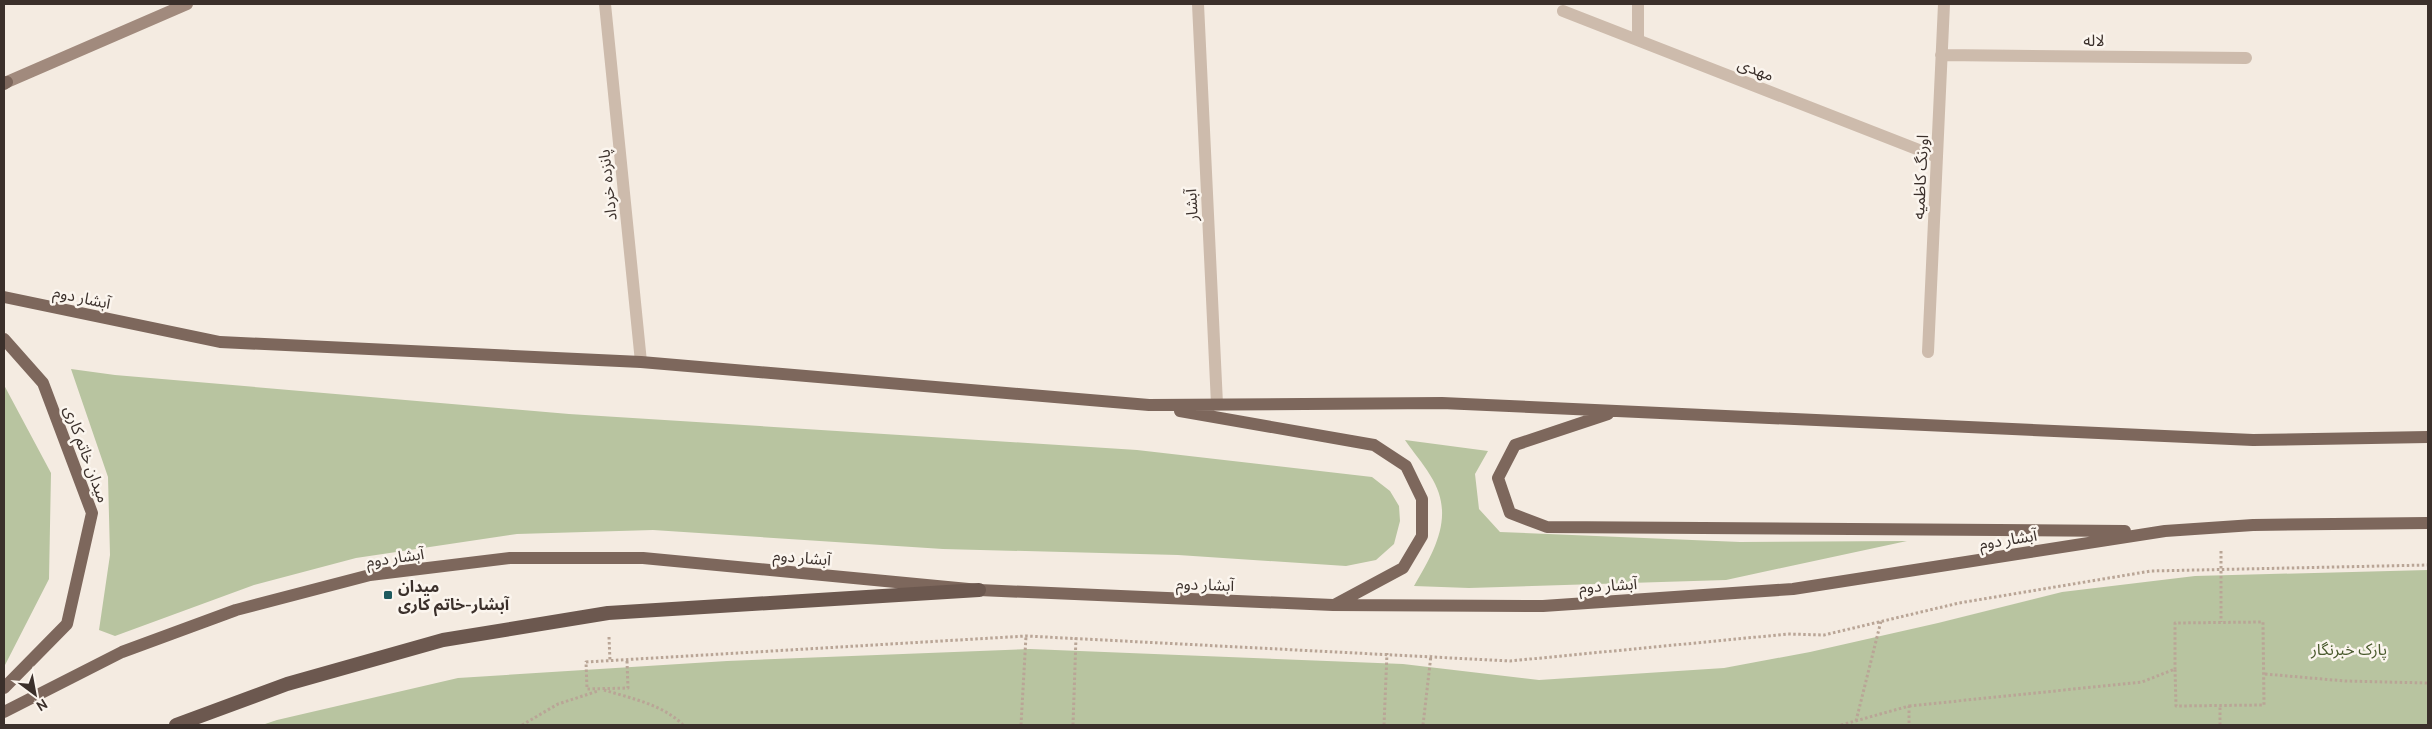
<svg xmlns="http://www.w3.org/2000/svg" width="2432" height="729" font-family="Cabin,'Noto Sans Arabic',sans-serif">
	<style>
		.green { fill: #b8c4a0 }
		.lines { fill: none; stroke-linecap: round; stroke-linejoin: round }
		.path { stroke: #b9a596; stroke-width: 3; stroke-dasharray: 2.5 2.5; stroke-linecap: butt }
		.minor { stroke: #cdbbac; stroke-width: 12 }
		.secondary { stroke: #a18a7d; stroke-width: 12 }
		.primary { stroke: #7d675c; stroke-width: 12 }
		.trunk { stroke: #6c584f; stroke-width: 14 }
		.poi-dot { fill: #1f5a5e; stroke: #fbf5ee; stroke-width: 2 }
		.labels { text-anchor: middle; stroke-width: 5; stroke-linejoin: round; paint-order: stroke }
		.street-label { font-size: 16px; fill: #3b302b; stroke: #fbf5ee }
		.poi-label { font-size: 16px; font-weight: bold; fill: #3b302b; stroke: #fbf5ee; text-anchor: start }
		.park-label { font-size: 16px; fill: #4a5a2e; stroke: #fbf5ee }
	</style>
	<rect width="100%" height="100%" fill="#f4ebe1"/>
	<path class="green" d="M71 369 115 375 569 414 1137 450 1372 477 1390 491 1399 506 1400 521 1394 544 1376 560 1346 566 1178 555 943 549 653 530 517 534 356 558 254 585 115 636 99 630 110 555 108 477Z
		M4 385 51 473 49 579 4 667Z
		M1405 440 1488 451 1475 474 1479 509 1500 532 1740 542 1907 541 1726 580 1469 588 1414 586C1435 550 1456 515 1430 475 1423 463 1413 452 1405 440Z
		M2428 570V725H262L277 720 458 678 727 661 1030 649 1403 664 1539 680 1724 668 1810 652 1938 623 2062 592 2195 576Z"/>
	<g class="lines">
		<path class="path" d="M2221 551V622
			M609 637 610 661
			M627 661 628 688 587 689 586 662 1026 636 1510 661 1788 634 1824 635 1959 603 2151 571 2428 565
			M2265 674 2345 681 2428 683
			M604 690C630 698 664 705 683 725
			M1909 706 2142 682 2175 669 2176 706 2264 705 2263 622 2175 623V669
			M1856 721 1881 621
			M522 725 558 704 598 691
			M1021 725 1026 636
			M1073 725 1076 637
			M1384 725 1387 653
			M1423 725 1431 655
			M1841 725 1909 706V725
			M2220 725V705"/>
		<path class="minor" d="M605 4 641 362
			M1198 4 1217 404
			M1638 4V40
			M1563 11 1937 157
			M1941 55 2246 58
			M1928 352 1944 4"/>
		<path class="secondary" d="M7 82 187 4"/>
		<path class="primary" d="M4 84 7 82
			M4 297 220 342 641 362 1149 405 1442 403 2253 440 2428 437
			M4 339 43 383 92 513 67 624 4 688
			M1180 411 1374 445 1406 466 1422 499V536L1403 568 1336 604
			M1608 414 1515 445 1498 478 1510 513 1547 527 2125 531
			M4 712 122 652 236 610 370 575 510 558H643L979 590 1333 605 1543 606 1793 589 2165 531 2253 525 2428 523"/>
		<path class="trunk" d="M176 725 287 684 443 640 608 613 979 590"/>
	</g>
	<rect class="poi-dot" x="383" y="590" width="10" height="10" rx="2.5"/>
	<g class="labels">
		<g class="street-label">
			<text transform="translate(2094 40) rotate(1)" y="6">لاله</text>
			<text transform="translate(1756 69) rotate(21)" y="6">مهدی</text>
			<text transform="translate(1920 177) rotate(-87)" y="6">اورنگ کاظمیه</text>
			<text transform="translate(607 185) rotate(-96)" y="6">پانزده خرداد</text>
			<text transform="translate(1191 205) rotate(-93)" y="6">آبشار</text>
			<text transform="translate(82 297) rotate(12)" y="6">آبشار دوم</text>
			<text transform="translate(87 454) rotate(70)" y="6">میدان خاتم کاری</text>
			<text transform="translate(2008 539) rotate(-9)" y="6">آبشار دوم</text>
			<text transform="translate(395 557) rotate(-8)" y="6">آبشار دوم</text>
			<text transform="translate(802 557) rotate(5)" y="6">آبشار دوم</text>
			<text transform="translate(1205 584) rotate(2)" y="6">آبشار دوم</text>
			<text transform="translate(1608 585) rotate(-4)" y="6">آبشار دوم</text>
		</g>
		<g class="poi-label">
			<text x="398" y="592">میدان<tspan x="398" dy="18">آبشار-خاتم کاری</tspan></text>
		</g>
		<g class="park-label">
			<text x="2349" y="655">پارک خبرنگار</text>
		</g>
	</g>
	<rect width="2432" height="729" fill="none" stroke="#3b302b" stroke-width="10"/>
	<g transform="translate(35 694) rotate(148)" stroke="#fbf5ee" stroke-width="4" paint-order="stroke">
	<path d="M0-4L9 19L0 12L-9 19Z" fill="#3b302b"/>
	<text y="-8" font-size="14" font-weight="bold" text-anchor="middle" fill="#3b302b">N</text>
	</g>
</svg>
